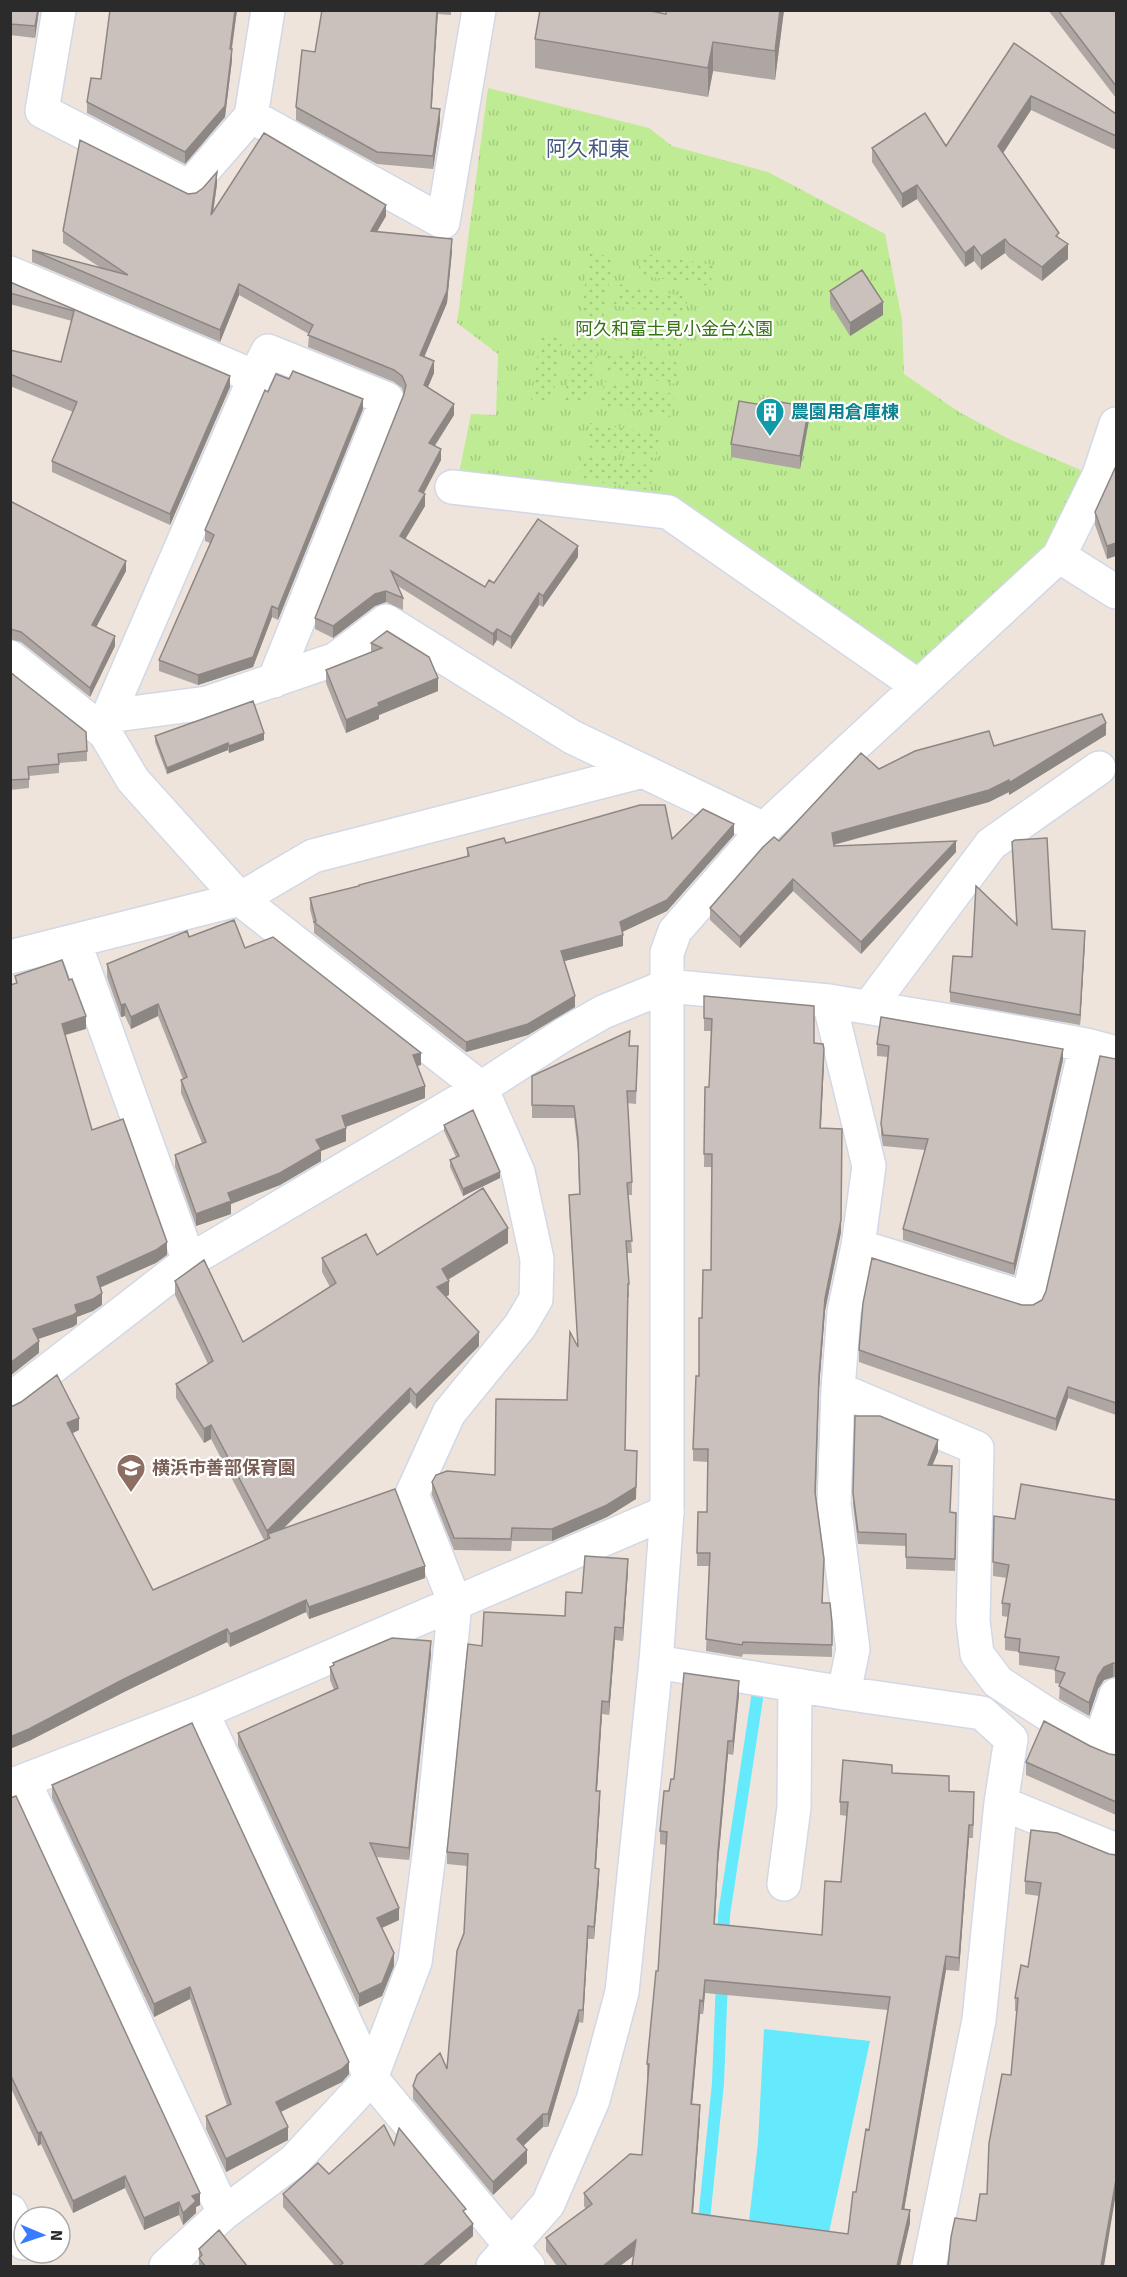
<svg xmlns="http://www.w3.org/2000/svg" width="1127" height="2277" font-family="Signika,'Noto Sans JP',sans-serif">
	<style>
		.grass { fill: url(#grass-tufts) }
		.garden { fill: url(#garden-dots) }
		.water { fill: #64eafc }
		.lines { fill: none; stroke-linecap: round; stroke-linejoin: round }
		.stream { stroke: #64eafc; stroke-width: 12 }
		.street-casing { stroke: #d1d8e6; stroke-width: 36 }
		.secondary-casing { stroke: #d1d8e6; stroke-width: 36 }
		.street { stroke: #fff; stroke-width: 33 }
		.secondary { stroke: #fff; stroke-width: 33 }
		.wall { fill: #aea6a2; fill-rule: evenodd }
		.shaded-wall { fill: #8d8784 }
		.building { fill: #cac1bc; stroke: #8d8784; stroke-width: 1.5; fill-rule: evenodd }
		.labels { text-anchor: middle; stroke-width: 4.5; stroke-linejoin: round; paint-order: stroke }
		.park-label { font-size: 18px; fill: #347212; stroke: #fff }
		.culture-label { font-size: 18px; font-weight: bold; fill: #0d838f; stroke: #fff; text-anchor: start }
		.education-label { font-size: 18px; font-weight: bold; fill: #785e54; stroke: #fff; text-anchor: start }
		.quarter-label { font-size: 21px; fill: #465982; stroke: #fff }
	</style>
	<defs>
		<pattern id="grass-tufts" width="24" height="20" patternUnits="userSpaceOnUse" patternTransform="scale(1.5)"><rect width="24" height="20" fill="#beeb93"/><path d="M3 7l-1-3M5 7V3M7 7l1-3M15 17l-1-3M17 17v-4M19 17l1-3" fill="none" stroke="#a3ca7f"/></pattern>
		<pattern id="garden-dots" width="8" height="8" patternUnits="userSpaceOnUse" patternTransform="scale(1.5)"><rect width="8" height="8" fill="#beeb93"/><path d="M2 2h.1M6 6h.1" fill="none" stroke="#a3ca7f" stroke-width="1.8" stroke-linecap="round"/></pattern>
	</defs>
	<rect width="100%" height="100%" fill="#efe4dc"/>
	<path class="grass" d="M488 88 649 128 672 146 768 172 885 234 902 320 904 374 959 412 1009 439 1085 472 1061 530 925 674 676 506 458 478 471 414 496 415 498 354 457 323Z"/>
	<path class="garden" d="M590 253 613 257 602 326 579 323Z
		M641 253 714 265 710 286 638 275Z
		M618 284 688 297 684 318 614 305Z
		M611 316 685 329 680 350 608 338Z
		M541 333 563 336 552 403 531 401Z
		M575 334 600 338 589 404 564 400Z
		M608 351 679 363 676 384 605 372Z
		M604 382 675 394 671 417 600 406Z
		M590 423 660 434 656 458 587 447Z
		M583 454 654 466 650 490 579 479Z"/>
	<path class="water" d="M764 2029 870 2041 828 2237 749 2221 758 2143Z"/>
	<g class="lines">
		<path class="stream" d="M723 1940 724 1915 758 1692
			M703 2230 718 2083 722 1979"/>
		<g class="street-casing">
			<path id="street" d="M59 10 42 111 189 187 251 116
				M268 10 251 116 443 222 479 10
				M10 273 255 377
				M452 487 668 512 918 686
				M1059 556 1116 592
				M10 657 105 733 133 780 240 899 481 1088 518 1172 537 1259 536 1299 520 1326 449 1413 412 1494 455 1603 432 1832 415 1962 371 2078 294 2161 224 2213 166 2266
				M274 681 387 399 268 351 255 377 102 730 116 715 207 703 336 659 386 621 572 737 764 829
				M74 941 189 1261
				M10 957 240 899 313 856 643 771
				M667 986V953L675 931 764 829 1059 556 1099 475 1116 424
				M829 1001 869 1166 858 1246 844 1312 838 1389 834 1505 853 1649 844 1693
				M869 1007 991 844 1099 768
				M858 1246 1028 1299 1086 1045
				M838 1389 977 1448 973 1621 977 1654 998 1682 1052 1717 1099 1743 1116 1750
				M10 1400 189 1261 481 1088 563 1035 603 1012 667 986 829 1001 999 1029 1086 1045 1116 1053
				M656 1662 844 1693 982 1713 1011 1739 1001 1803 979 2020 929 2266
				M202 1712 371 2078 528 2266
				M1099 1743 1116 1695
				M24 1781 224 2213
				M10 1786 202 1712 667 1512
				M1001 1803 1116 1850
				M784 1884 794 1807 795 1685
				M10 2211 24 2243"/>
		</g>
		<g class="secondary-casing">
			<path id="secondary" d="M493 2266 548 2204 593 2100 622 1992 656 1662 667 1512V986"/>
		</g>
		<use href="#street" class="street"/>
		<use href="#secondary" class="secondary"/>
	</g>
	<path class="wall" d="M10 10H39L35 38 10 35Z
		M237 10 232 49V60L225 117 185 164 87 113V102L101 79Z
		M322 10H451V15L438 14 431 108 440 122 433 169 377 164 296 120V107L315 52Z
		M784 10 775 80 713 71 708 97 535 68V39L666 14Z
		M1048 10H1116V98Z
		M1014 43 1116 114V150L1031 110 1003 153 1059 238 1068 259 1042 281 1009 258 1005 253 981 270 974 261 965 267 917 199 902 208 872 162V148L946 146Z
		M217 184 213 212 386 216 377 231 452 251 447 303 424 357 434 373 428 387 454 415 435 446 441 460 424 493 425 506 405 539 485 587 494 583 578 557 543 607 539 605 511 649 497 640 493 646 398 586 403 598V610L386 602 375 606 333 638 315 629V618L404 394 402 388 394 382 308 347 309 334 239 295 220 342 32 262V250L101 268 63 243V231L188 194 196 193Z
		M10 282 230 376V387L170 525 52 472V461L73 412 10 386V350L61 362 72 321 10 304Z
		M830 291 883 315 850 336 830 304Z
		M268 392 363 409 278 620 272 617 253 667 198 685 159 671V660L210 543 205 541V530Z
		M809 420 800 469 731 457V444Z
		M1116 466 1107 559 1095 525V512Z
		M10 501 126 571 96 627 115 646 90 697 21 642 10 639Z
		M371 643 438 678V691L379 715V719L346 733 326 683V670L371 652Z
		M10 672 87 751V761L59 763V773L29 776V788L10 790Z
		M1106 735 1009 795V792L989 802 834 845V846L956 852 861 954 793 891 740 948 710 920V908L779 841 879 769 994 746Z
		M155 736 264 740 229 753 228 750 167 774 155 742Z
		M734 835 667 911 622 932 623 946 564 961 575 1007 528 1035 466 1052 314 933V925L310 909V898L359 886 467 856V848L506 843 672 839Z
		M1012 842 1052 929 1085 941 1080 1025 950 1002V992L972 957 1017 925Z
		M189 937 245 948 421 1065 417 1066 425 1098 346 1127V1141L321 1151V1161L280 1185 231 1204V1214L196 1226 175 1167V1155L202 1143 181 1093V1080L183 1079 158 1016 131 1029 125 1016 121 1017 107 977V964Z
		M704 996 814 1043 824 1061 821 1128 841 1232 825 1311 819 1388 816 1495 823 1603 832 1623V1657L743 1654 742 1657 706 1651 709 1566H697V1553L707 1512 708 1462 693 1461V1449L699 1376 702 1318 711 1270 712 1167H704L705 1087H709L711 1031H704Z
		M877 1044 1063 1060 1014 1275 903 1240V1229L925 1150 883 1146 881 1135V1124L888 1057 877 1056Z
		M629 1046H638L636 1104 627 1103 632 1182V1195H628L632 1253H627L629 1297H628L625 1450 636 1499 607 1517 552 1541H512L511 1551 454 1550 432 1495V1482L495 1475 567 1400 578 1345 569 1207V1195L579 1194 578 1151 574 1118H532V1076Z
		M1116 1059V1415L1068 1398 1056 1431 859 1362V1350L1022 1305H1033L1042 1300 1046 1291Z
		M444 1125 500 1178 463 1196 450 1167V1160L456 1157 444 1131Z
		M508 1243 448 1280 449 1295 446 1296 479 1346 416 1409 410 1402 282 1529 425 1578 309 1619 306 1612 230 1647 227 1642 124 1692 29 1741 10 1406 79 1430 72 1433 153 1590 264 1540 211 1439 204 1443 176 1398V1384L208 1364 175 1295V1281L243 1342 330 1287 322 1272V1258L377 1255Z
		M938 1452 932 1465 950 1512 956 1513 955 1571 906 1569V1546L858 1544 853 1504V1493Z
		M1116 1500V1677H1113L1104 1680 1098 1689 1089 1716 1059 1699 1060 1684 1055 1683V1670L1019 1665V1652L1005 1650V1637L1008 1617 1002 1616V1603L1007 1578 993 1576 994 1516 1015 1519Z
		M628 1571 623 1641 615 1640 609 1715 602 1714 597 1791 600 1804 596 1868 599 1881 594 1939H588L583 2023 579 2022 548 2127H543L523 2146 527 2163 493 2195 413 2099V2086L447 2069 464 1933 467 1866 447 1864V1852L482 1646 565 1616 582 1593Z
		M431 1654 409 1860 376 1857 399 1920 382 1928 394 1966 382 1996 359 2007 238 1746V1733L334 1690 330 1680V1667L333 1666V1663Z
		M739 1695 733 1755 728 1754 718 1864 715 1924 822 1935 841 1882 847 1816 840 1815V1802L892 1773 949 1791 974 1805 973 1838H969L959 1971 946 1970 904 2209 910 2223 900 2266H632L634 2255 620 2266H557L546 2251V2238L586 2209 584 2206V2193L642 2155 648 2077H647V2064L658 1971 666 1845 660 1844V1831L669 1791 674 1779ZM705 1993 888 2010 869 2130 856 2192 848 2234 693 2213 700 2118 692 2104 700 2014H703Z
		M1090 1746 1109 1754 1116 1755V1815L1026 1775V1762Z
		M52 1785 349 2074 342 2082 281 2112 288 2140 226 2172 206 2129V2116L227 2105 190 1999 154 2017 52 1798Z
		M10 1798 200 2205 196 2207V2213L183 2225 179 2215 144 2230 125 2188 73 2213 41 2144 38 2146 10 2086Z
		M1057 1833 1104 2266 976 2221 987 2194 1011 2075 1017 2011H1015V1998L1028 1967 1039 1896 1025 1894V1881Z
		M394 2145 466 2215 473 2236 438 2266H335L283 2207V2194Z
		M199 2249 247 2266H199Z"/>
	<path class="shaded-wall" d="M38 10H39L35 38V26Z
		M235 10H237L230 60V49Z
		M437 10H438L431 121V108Z
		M780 10H784L775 80V51Z
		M713 42V71L708 97V68Z
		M232 49V60L225 117 185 164V152Z
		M1031 96V110L998 161V146Z
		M440 109V122L433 169V156Z
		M217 172V184L211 227V215Z
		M917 185V199L902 208V194Z
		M386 205V216L371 242V231Z
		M452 239V251L447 303 420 367V355Z
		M1005 239V253L981 270V256Z
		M1068 244V259L1042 281V267Z
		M974 246V261L965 267V253Z
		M239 284V295L220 342V330Z
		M883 302V315L850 336V323Z
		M434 361V373L424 396V385Z
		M230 376V387L170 525V514Z
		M363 399V409L278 620V609Z
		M454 404V415L429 454V443Z
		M809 407V420L800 469V456Z
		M441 449V460L419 502V491Z
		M425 494V506L400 548V536Z
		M1116 543V556L1107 559V546Z
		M578 546V557L543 607V596Z
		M126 561V571L92 635V625Z
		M386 591V602L375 606 333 638V626L375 594Z
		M539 593V605L511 649V637Z
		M272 606V617L253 667 198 685V675Z
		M497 629V640L493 646V634Z
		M115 636V646L90 697V688Z
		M438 678V691L379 715V719L346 733V720L378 703Z
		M1106 723V735L1009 795V783Z
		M264 733V740L229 753V746Z
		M228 743V750L167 774V768Z
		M1009 780V792L989 802 832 845V833Z
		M734 824V835L667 911 620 933V922Z
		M956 841V852L861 954V942Z
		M793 879V891L740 948V937Z
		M1085 931V941L1080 1025V1015Z
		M623 935V946L561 962V951Z
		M575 996V1007L528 1035 466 1052V1042Z
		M125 1004V1016L121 1017V1005Z
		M158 1004V1016L131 1029V1017Z
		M86 1016V1029L62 1036V1024Z
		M824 1049V1061L820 1140V1128Z
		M1063 1049V1060L1014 1275V1264Z
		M421 1053V1065L413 1067V1055Z
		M425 1086V1098L342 1128V1116Z
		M346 1128V1141L321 1151V1161L280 1185 231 1204V1214L196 1226V1214L228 1193 316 1140Z
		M842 1129 841 1232 825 1311 819 1388V1376L825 1298Z
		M500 1172V1178L463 1196V1189Z
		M508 1228V1243L442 1283V1269Z
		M167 1242V1255L156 1263 97 1289V1277Z
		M449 1281V1295L437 1301V1287Z
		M102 1293V1305L93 1311 77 1317V1324L73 1327 33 1341V1329L75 1305Z
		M479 1332V1346L416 1409V1395Z
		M39 1341V1353L10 1376V1363Z
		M1068 1387V1398L1056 1431V1419Z
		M410 1388V1402L270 1542V1538L268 1534V1544L267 1545V1531Z
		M79 1418V1430L67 1436V1423Z
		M211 1425V1439L204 1443V1429Z
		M938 1440V1452L928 1476V1465Z
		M637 1463 636 1499 607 1517 552 1541V1529Z
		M628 1559V1571L623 1641V1628Z
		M425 1566V1578L309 1619V1607Z
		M306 1600V1612L230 1647V1634Z
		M615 1627V1640L609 1715V1702Z
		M227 1629V1642L124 1692 29 1741 10 1749V1737L124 1679Z
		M431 1641V1654L409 1860V1848Z
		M1113 1663V1677L1104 1680 1098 1689 1089 1716V1703L1098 1676 1104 1667Z
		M739 1681V1695L733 1755V1741Z
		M602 1701V1714L596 1804V1791Z
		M728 1741V1754L718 1864 714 1938 718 1851Z
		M600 1791V1804L595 1881V1868Z
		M969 1825V1838L959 1971V1958Z
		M599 1869V1881L594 1939V1927Z
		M399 1908V1920L377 1930V1918Z
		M588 1926V1939L583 2023V2010Z
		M394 1953V1966L382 1996 359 2007V1994Z
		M946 1956V1970L902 2222V2209Z
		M705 1980V1993L703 2014V2001Z
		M190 1987V1999L154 2017V2004Z
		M700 2000V2014L691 2117V2104Z
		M579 2010V2022L548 2127V2114Z
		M349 2062V2074L342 2082 276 2114V2102Z
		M700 2105V2118L692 2226V2213Z
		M543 2114V2127L517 2152V2139Z
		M288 2127V2140L226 2172V2159Z
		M41 2132V2144L38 2146V2133Z
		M527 2150V2163L493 2195V2182Z
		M125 2176V2188L73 2213V2201Z
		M1116 2180V2193L1104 2266H1101Z
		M200 2193V2205L196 2207V2213L183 2225V2213L192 2196Z
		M179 2202V2215L144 2230V2218Z
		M910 2210V2223L900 2266H897Z
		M473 2224V2236L438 2266H423Z
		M636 2240V2254L620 2266H603Z"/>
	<path class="building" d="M10 10H38L35 26 10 24Z
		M110 10H235L230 49H232L225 106 185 152 87 102 91 78 101 79Z
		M322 10H437L431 108 440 109 433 156 377 152 296 107 302 50 315 52Z
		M540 10H646L666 14V10H780L775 51 713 42 708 68 535 39Z
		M1058 10H1116V86Z
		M1014 43 1116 114V136L1031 96 998 146 1059 233 1056 236 1068 244 1042 267 1009 244 1005 239 981 256 974 246 965 253 917 185 902 194 872 148 925 113 946 146Z
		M264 133 386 205 371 231 452 239 447 291 420 355 434 361 424 385 454 404 429 443 441 449 419 491 425 494 400 536 485 587 489 580 494 583 538 519 578 546 543 596 539 593 511 637 497 629 493 634 391 571 403 598 386 591 375 594 333 626 315 618 404 394 406 385 402 376 394 370 308 335 313 325 239 284 220 330 32 250 128 275 63 231 80 140 188 194 196 193 203 188 217 172 211 215Z
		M862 270 883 302 850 323 830 291Z
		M10 282 230 376 170 514 52 461 77 402 10 374V350L61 362 74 311 10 293Z
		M293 371 363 399 278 609 272 606 253 657 198 675 159 660 214 535 205 530 265 390 268 392 276 374 289 379Z
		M763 399 809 407 800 456 731 444 739 401 762 405Z
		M1116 466V543L1107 546 1095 512Z
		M10 501 126 561 92 625 115 636 90 688 21 632 10 629Z
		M387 631 429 657 438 678 378 703 379 706 346 720 326 670 382 648 371 643Z
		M10 672 86 732 87 751 58 754 59 764 28 767 29 779 10 780Z
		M253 701 264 733 229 746 228 743 167 768 155 736Z
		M1102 714 1106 723 1009 783V780L989 790 832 833 834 846 956 841 861 942 793 879 740 937 710 908 763 847 774 837 779 841 861 753 879 769 915 751 989 731 994 746Z
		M640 805H665L672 839 703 809 734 824 667 900 620 922 623 935 561 951 575 996 528 1024 466 1042 314 922 316 921 310 898 359 886V885L469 856 467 848 504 838 506 843Z
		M1047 838 1052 929 1085 931 1080 1015 950 992 953 956 972 957 976 886 1017 925 1012 842 1015 840Z
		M234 920 245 948 273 937 421 1053 413 1055 425 1086 342 1116 346 1128 316 1140 321 1149 280 1173 228 1193 231 1201 196 1214 175 1155 206 1142 181 1080 187 1077 158 1004 131 1017 125 1004 121 1005 107 964 187 931 189 937Z
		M62 960 69 980 72 979 86 1016 62 1024 92 1130 123 1119 167 1242 156 1250 97 1277 102 1293 93 1299 75 1305 77 1312 73 1315 33 1329 39 1341 10 1363V985L17 983 15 976Z
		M704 996 814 1006V1043L823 1044 824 1049 820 1128 842 1129 841 1220 825 1298 819 1376 815 1492 824 1559 822 1603H830L832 1623V1645L743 1642 742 1645 706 1639 710 1553H697L698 1512H707L708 1449H693L696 1376H699V1318H702L703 1270H711L712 1154H704L705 1087H709L712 1019 704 1018Z
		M881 1017 1063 1049 1014 1264 903 1229 928 1139 883 1135 881 1124 889 1046 877 1044Z
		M630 1031 629 1046H638L636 1091H627L632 1182 627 1183 632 1241H626L629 1284H628L625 1450 637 1451 636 1487 607 1505 552 1529 512 1528 511 1539 454 1538 432 1482 436 1475 447 1471 495 1475 496 1399 567 1400 570 1332 578 1347 569 1195 580 1194 578 1139 574 1106 532 1105V1076Z
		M1100 1056 1116 1059V1403L1068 1387 1056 1419 859 1350 863 1303 872 1258 1022 1305H1033L1042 1300 1046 1291Z
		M473 1110 500 1172 463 1189 450 1160 459 1156 444 1125Z
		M483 1188 508 1228 442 1269 449 1281 437 1287 479 1332 416 1395 410 1388 267 1531 211 1425 204 1429 176 1384 213 1361 175 1281 204 1260 243 1342 336 1283 322 1258 366 1234 377 1255Z
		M57 1375 79 1418 67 1423 153 1590 270 1538 268 1534 395 1489 425 1566 309 1607 306 1600 230 1634 227 1629 124 1679 29 1729 10 1737V1406H13L21 1402Z
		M855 1416H880L938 1440 928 1465 952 1466 950 1512 956 1513 955 1559 906 1557V1534L858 1532 853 1493Z
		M1021 1484 1116 1500V1664L1113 1663 1104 1667 1098 1676 1089 1703 1059 1686 1065 1673 1055 1670 1059 1657 1019 1652 1020 1639 1005 1637 1010 1604 1002 1603 1009 1565 993 1562 994 1516 1015 1519Z
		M585 1556 628 1559 623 1628 615 1627 609 1702 602 1701 596 1791H600L595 1868 599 1869 594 1927 588 1926 583 2010H579L548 2114H543L517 2139 527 2150 493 2182 413 2086 417 2075 440 2053 447 2069 457 1951 464 1933 468 1854 447 1852 468 1644 482 1646 484 1612 565 1616 566 1592 582 1593Z
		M392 1638 431 1641 409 1848 370 1843 399 1908 377 1918 394 1953 382 1983 359 1994 238 1733 338 1688 330 1667 334 1665 333 1663Z
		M684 1673 739 1681 733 1741H728L718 1851 714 1924 822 1935 825 1881 841 1882 848 1802H840L843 1760 892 1765V1773L949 1776V1791L974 1792 973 1825H969L959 1958 946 1956 902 2209 910 2210 897 2266H632L636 2240 603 2266H567L546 2238 592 2204 584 2193 630 2154 642 2155 649 2064H647L656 1971H658L667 1832 660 1831 664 1791H669L671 1779H674ZM705 1980 890 1997 869 2130 866 2129 856 2192H853L848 2234 692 2213 700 2105 691 2104 700 2000 703 2001Z
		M1044 1721 1090 1746 1109 1754 1116 1755V1802L1026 1762Z
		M192 1723 349 2062 342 2069 276 2102 288 2127 226 2159 206 2116 231 2104 190 1987 154 2004 52 1785Z
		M16 1796 200 2193 192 2196 196 2201 183 2213 179 2202 144 2218 125 2176 73 2201 41 2132 38 2133 10 2074V1798Z
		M1031 1830 1057 1833 1109 1854 1116 1855V2180L1101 2266H948L951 2237 955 2218 976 2221 980 2194H987L989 2143 1002 2074 1011 2075 1018 1998H1015L1021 1965 1028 1967 1041 1883 1025 1881Z
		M384 2125 394 2145 399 2128 466 2209 463 2211 473 2224 423 2266H339L343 2263 283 2194 318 2163 329 2174Z
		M219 2230 247 2266H205L199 2258 202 2255 199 2249Z"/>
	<defs>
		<g id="building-pin" transform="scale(1.5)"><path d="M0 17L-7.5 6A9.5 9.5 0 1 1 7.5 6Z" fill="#0f9aa8" stroke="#fff"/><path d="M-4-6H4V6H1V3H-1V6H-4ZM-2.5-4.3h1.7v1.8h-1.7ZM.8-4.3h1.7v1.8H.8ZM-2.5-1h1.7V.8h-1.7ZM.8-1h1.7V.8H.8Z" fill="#fff"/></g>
		<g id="school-pin" transform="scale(1.5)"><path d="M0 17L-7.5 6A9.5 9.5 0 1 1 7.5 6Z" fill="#8d6e63" stroke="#fff"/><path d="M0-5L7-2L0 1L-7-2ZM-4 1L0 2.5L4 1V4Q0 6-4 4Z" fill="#fff"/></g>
	</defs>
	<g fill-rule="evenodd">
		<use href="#building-pin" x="770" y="412"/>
		<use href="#school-pin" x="131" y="1468"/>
	</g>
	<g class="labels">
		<g class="park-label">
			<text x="674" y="335">阿久和富士見小金台公園</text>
		</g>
		<g class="culture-label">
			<text x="791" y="418">農園用倉庫棟</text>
		</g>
		<g class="education-label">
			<text x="152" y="1474">横浜市善部保育園</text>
		</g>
		<g class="quarter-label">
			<text x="588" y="156">阿久和東</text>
		</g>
	</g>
	<rect width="1127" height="2277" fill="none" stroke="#2b2b2b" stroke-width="24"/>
	<g transform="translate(42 2235) rotate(92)"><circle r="28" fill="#ffffff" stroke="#aaaaaa" stroke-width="1.5"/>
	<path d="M0-4.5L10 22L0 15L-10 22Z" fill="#397aff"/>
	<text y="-9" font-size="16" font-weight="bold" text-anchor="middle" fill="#2b2b2b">N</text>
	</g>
</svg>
